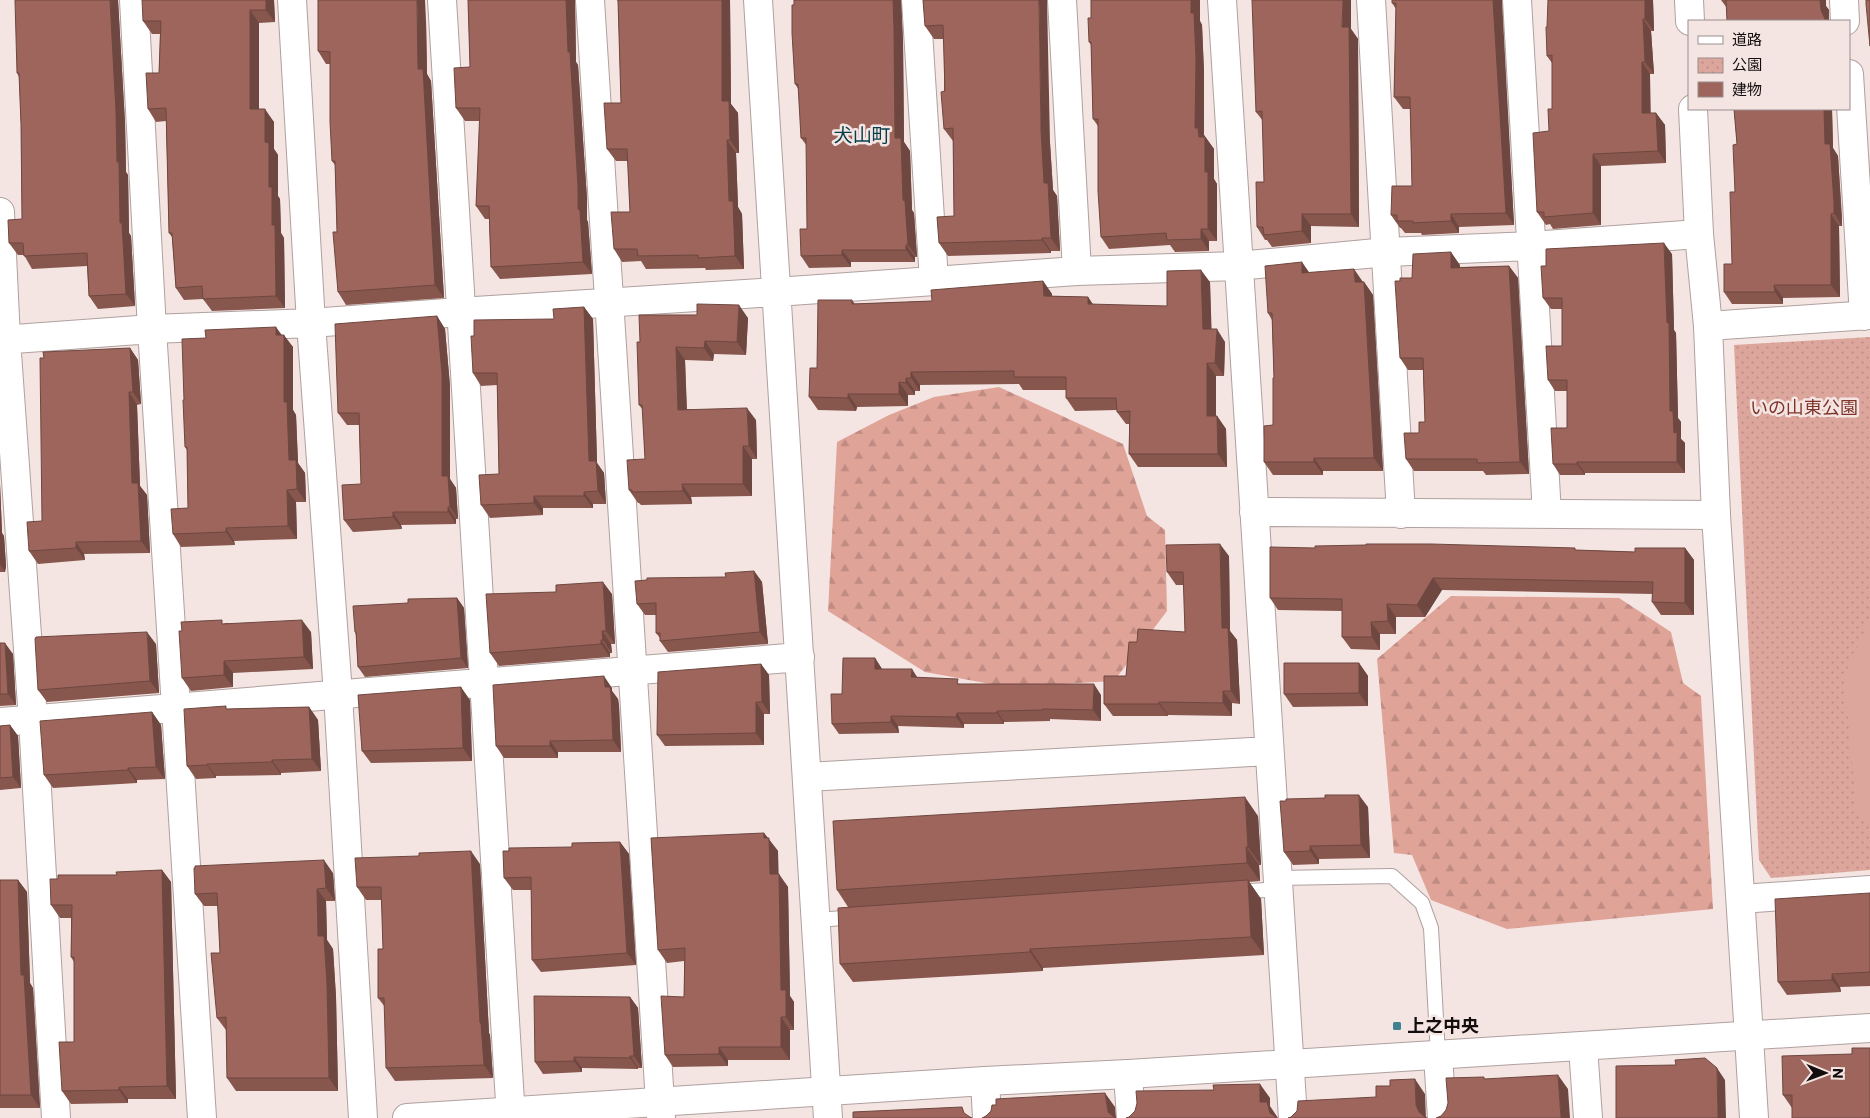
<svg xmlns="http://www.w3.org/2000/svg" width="1870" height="1118" font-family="Commissioner,'Noto Sans JP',sans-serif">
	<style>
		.forest { fill: url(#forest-firs) }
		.park { fill: url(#park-dots) }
		.garden { fill: #dda69c }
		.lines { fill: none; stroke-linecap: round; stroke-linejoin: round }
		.lane-casing { stroke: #afa19f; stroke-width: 16 }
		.street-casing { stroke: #afa19f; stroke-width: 30 }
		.secondary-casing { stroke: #afa19f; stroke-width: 30 }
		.lane { stroke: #fff; stroke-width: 14 }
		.street { stroke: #fff; stroke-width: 28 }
		.secondary { stroke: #fff; stroke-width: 28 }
		.wall { fill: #87574e }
		.shaded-wall { fill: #6e4740 }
		.building { fill: #9d655b; stroke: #6e4740 }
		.poi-dot { fill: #3e8291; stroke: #f4e4e2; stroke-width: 2 }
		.labels { text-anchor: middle; stroke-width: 5; stroke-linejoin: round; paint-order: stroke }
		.park-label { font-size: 18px; fill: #7e342a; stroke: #f4e4e2 }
		.poi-label { font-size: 18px; font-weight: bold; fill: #130e0d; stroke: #f4e4e2; text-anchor: start }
		.neighbourhood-label { font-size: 19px; fill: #003e49; stroke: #f4e4e2 }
	</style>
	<defs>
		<pattern id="forest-firs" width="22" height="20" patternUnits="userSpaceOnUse" patternTransform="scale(1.25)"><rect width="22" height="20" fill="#e0a398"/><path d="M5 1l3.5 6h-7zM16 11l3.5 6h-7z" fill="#bf8b82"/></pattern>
		<pattern id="park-dots" width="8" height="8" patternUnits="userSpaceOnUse" patternTransform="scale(1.25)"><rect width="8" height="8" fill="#dda69c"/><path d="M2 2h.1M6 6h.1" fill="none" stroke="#bd8e85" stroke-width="1.8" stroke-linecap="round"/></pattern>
	</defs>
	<rect width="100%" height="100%" fill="#f4e4e2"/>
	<path class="forest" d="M999 387 1123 444 1147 516 1165 530 1167 611 1114 681 1007 687 925 672 828 611 837 442 889 415 934 397Z
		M1451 596 1619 598 1671 632 1683 683 1701 696 1713 909 1507 929 1431 900 1412 855 1394 853 1377 659Z"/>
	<path class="park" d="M1870 337V870L1771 878 1759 860 1734 345Z"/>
	<path class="garden" d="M1870 619V821L1857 812 1844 677Z"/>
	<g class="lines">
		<g class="lane-casing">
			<path id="lane" d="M1277 878 1392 876 1422 903 1431 928 1438 1055
				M1236 892 1278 889
				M817 920 856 917"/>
		</g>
		<g class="street-casing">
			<path id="street" d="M134 0 152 329 202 1118
				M292 0 311 323 338 694 363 1118
				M442 0 511 1118
				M590 0 661 1118
				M758 0 828 1118
				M916 0 934 281
				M1062 0 1077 271
				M1222 0 1293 1118
				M1371 0 1401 514
				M1517 0 1547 514
				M1844 0 1845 21
				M1849 74 1864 316
				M0 212 6 339 33 720 56 1118
				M1708 326 1870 315
				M0 340 152 329 311 323 460 312 776 292 1077 271 1238 266 1387 252 1531 246 1699 234
				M1254 512 1716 515
				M0 722 800 657
				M807 777 1269 751
				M1741 899 1870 890
				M1749 1037 1754 1118
				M1583 1047 1588 1118
				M1438 1055 1442 1118
				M1128 1074 1131 1118
				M985 1081 987 1118"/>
		</g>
		<g class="secondary-casing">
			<path id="secondary" d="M1689 0 1690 21
				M1693 109 1699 234 1708 326 1716 515 1749 1037
				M407 1118 985 1081 1128 1074 1870 1028"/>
		</g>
		<use href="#lane" class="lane"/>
		<use href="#street" class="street"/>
		<use href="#secondary" class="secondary"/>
	</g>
	<path class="wall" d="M118 0 125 123 126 172 128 175 129 233 131 236 135 306 98 309 89 296 87 266 32 269 24 255H18L9 243 22 219 21 124 19 77 17 73Z
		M274 0 275 22 259 23V109L274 122V149L278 155V196L280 199 281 233 284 238 285 308 212 311 203 299 184 300 176 288 172 237 169 233 166 121 156 122 148 109 159 73 160 34H152L143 21Z
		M468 0H575L576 62 578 65 587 199V220L588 222 592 274 500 279 491 267 489 219H485L476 206 480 121H465L456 108 470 67Z
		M617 0H730L731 104 738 113 739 153H736L738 207 742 214 744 269 706 270 705 268 646 269 641 261 622 262 614 249 630 212 628 161H616L607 149 621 103 618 2Z
		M794 0H901L903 41 904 142 910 151 912 210 914 213 917 257H915V262H851V267L809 268 801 256 807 229V146L801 138 799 90 795 84Z
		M923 0 1050 143 1053 190 1057 196 1060 251H1051V253L948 256 939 243 954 216 953 141 944 129V39H934L925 26Z
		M1653 0 1654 31H1651L1654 74H1650V113H1656L1665 125 1666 163 1601 166V225L1553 229 1550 224 1546 225 1537 212 1552 109V63L1547 56V27Z
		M1721 0H1826V6L1829 10V21H1727V8Z
		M1501 1 1514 225 1459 227V233L1422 235 1421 233H1405L1401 228H1400L1391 215 1412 186 1410 109H1403L1394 97 1396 9 1392 3Z
		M1091 18 1200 21 1202 25 1204 72V135L1214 149V179L1217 184V241H1209V251L1175 252 1170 245 1109 249 1101 237 1098 126 1093 119 1091 45 1089 42Z
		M426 21 427 74 431 81 444 298 346 305 338 292 337 232 335 165 332 161 330 64H326L318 51Z
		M1351 29 1358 39V44L1359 227 1311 226V243L1272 247 1267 240H1265L1257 227 1264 182 1263 121 1256 112Z
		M1734 109H1832L1833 148 1838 156 1842 216V226H1839L1840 297 1783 298V304H1732L1724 292 1732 264 1737 144Z
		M1672 254 1674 330 1676 333 1678 418 1681 422V439L1685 443V473H1585V475H1560L1553 464 1567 428V391H1555L1548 380 1562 346V309H1551L1543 298Z
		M1460 265V267L1509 266 1518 278 1529 474 1486 475 1483 471H1414L1406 459 1425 422 1423 370H1408L1400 358V281Z
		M1309 272 1364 282 1373 295 1383 471H1323V475H1273L1264 462 1273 425 1274 378 1272 320 1268 313Z
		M1043 281 1052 294V296L1088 297 1093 305 1167 306 1210 282 1211 329 1225 342 1224 376H1216V416H1217L1226 429 1227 467H1138L1129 454V424H1126L1117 412V410L1075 411 1066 398V390H1023L1019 384 920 385V391H915V395H908V406L857 407 856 411 818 410 809 397 817 368 852 300 855 304 932 301Z
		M584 307 593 319 597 463 604 473 606 504H593V508H543V515L490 518 481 505 499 474 497 385 481 386 473 373 474 336 554 319Z
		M697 315 748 318 746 355 714 354 713 361 685 360 687 409 756 420 757 459H752V496L691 497 692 504 641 505 639 503H638L629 490 645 459 643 410 639 405 640 342Z
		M437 316 445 329 450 386V479L456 488 458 519H456V524L401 525 402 529 353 532 344 520 361 484 359 425H347L338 413Z
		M282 335 293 347V410L296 415 298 463 305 473 306 502H296L297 539 234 541 235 545 181 547 173 534 188 508 187 450 185 447 184 400Z
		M130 348 138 360 141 404 137 405 140 486 147 495 150 553 84 554 85 560 38 564 29 551 42 521Z
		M0 484 2 533 4 536 6 566 5 572H0Z
		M1315 548 1577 550 1635 552 1685 548 1694 560V615H1661L1652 602 1653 594 1442 590 1425 617H1396V634H1380V650L1351 649 1342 637V611L1278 610 1270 598Z
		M1229 556 1230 631 1237 640 1240 704 1232 703V716L1168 715V716H1113L1104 704 1126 676 1137 642 1185 632 1184 585H1176L1167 572Z
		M754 571 762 582 768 644 668 652 660 641V638L656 633V615H645L637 604Z
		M612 594 615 644H611L612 653H610V657L499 666 490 653Z
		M457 598 464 608 468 668 365 677 358 667 356 635 355 632 408 603Z
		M225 623 311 632 313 669 233 673V687L191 691 182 678Z
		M0 643 13 654 16 705 0 706Z
		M156 644 159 693 47 702 38 690Z
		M875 658 882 669 917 677 961 684 1101 695V721L1050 719V721L1004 722V724H964V728L898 726 899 733 839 734 832 724 842 694Z
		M1359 663 1368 676V706L1293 707 1284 694Z
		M761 664 769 675 770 714H764V745L665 746 657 735Z
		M612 688V691L618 699 619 706 621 752H558V758H504L496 746Z
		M470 700 472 761 371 763 362 751Z
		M309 707 318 720 321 771 281 773V775L216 776V778L196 779 187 766 228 709Z
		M152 712 161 725 165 779 137 780V783L53 788 44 775Z
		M10 725 18 736 21 788 0 790V726Z
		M1368 807 1370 858 1319 859V864L1293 865 1284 852Z
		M1258 816 1261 865H1259L1260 881 1249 882 1261 899 1264 955 1043 968V971L853 982 840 964 848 907 837 890Z
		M764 833 778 851V874L788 887 790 996 794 1002V1030H790V1060H728V1066L673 1067 665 1055 684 997V961L667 963 658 950Z
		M620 842 629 854 636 965 541 972 532 960 531 890H513L504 878 572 847Z
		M480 864 489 1033 490 1035 493 1078 395 1081 386 1068 385 1007 378 998 383 949 382 900H366L357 887Z
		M162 870 171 882 176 1099H128V1103L71 1104 62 1091 74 1042V962L71 957V918H60L51 905 117 875Z
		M333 873 335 901H326L327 940 333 949 336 997 338 1091H236L227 1078 226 1030 217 1018 220 953 218 906H204L195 894Z
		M0 880H18L27 892 30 983 33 988 40 1108H0Z
		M1870 893V986L1840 987 1841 992 1787 995 1778 982Z
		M630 997 638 1008 642 1068H638V1069L582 1068V1072L543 1074 535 1062Z
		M1870 1048 1792 1108 1783 1095 1852 1054Z"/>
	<path class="shaded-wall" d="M110 0H118L125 123 126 172 128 175 129 233 131 236 135 306 126 294 120 223 117 162Z
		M266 0H274L275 22 266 10Z
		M417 0H425L426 21 427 74 431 81 444 298 435 285 418 69Z
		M566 0H575L576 62 578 65 587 199V220L588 222 592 274 583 262 578 209 568 52Z
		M722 0H730L731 104 738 113 739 153 730 140 722 101Z
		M893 0H901L903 41 904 142 910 151 912 210 914 213 917 257 908 245 895 138Z
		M1039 0H1047L1050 143 1053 190 1057 196 1060 251 1051 238 1044 183 1041 130Z
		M1191 0H1200V21L1202 25 1204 72V135L1214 149V179L1217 184V241L1208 229 1205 172 1199 137 1195 128 1191 13Z
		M1343 0H1351V29L1358 39 1359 227 1351 214 1342 27Z
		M1493 0H1502L1514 225 1506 213Z
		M1645 0H1653L1654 31 1645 19Z
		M1820 0H1826V6L1829 10V21H1825L1821 10Z
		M250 10 259 23V122L250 109Z
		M1643 19 1651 31 1654 74 1645 62Z
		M1642 62 1650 74 1651 125 1642 113Z
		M265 109 274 122V149L278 155V196L280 199 281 233 284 238 285 308 276 296 272 225 265 142Z
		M1824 109H1832L1833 148 1838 156 1842 226 1834 213 1825 144Z
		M1656 113 1665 125 1666 163 1658 151Z
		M727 140 736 153 738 207 742 214 744 269 735 256 729 201Z
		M1593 154 1601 166V225L1593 213Z
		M1302 214 1311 226V243L1302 231Z
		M1451 214 1459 227V233L1451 221Z
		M1831 214 1839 226 1840 297 1831 285Z
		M1201 229 1209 241V251L1201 239Z
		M1042 238 1051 251V253L1042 240Z
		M1664 243 1672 254 1674 330 1676 333 1678 418 1681 422V439L1685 443V473L1677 462 1670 411Z
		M906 245 915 257V262L906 250Z
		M842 250 851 262V267L842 255Z
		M1451 252 1460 265V280L1451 268Z
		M1302 262 1311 275 1302 273Z
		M1509 266 1518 278 1529 474 1520 462Z
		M1354 269 1363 282H1355Z
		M1201 270 1210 282 1212 342 1203 329Z
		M1043 281 1052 294 1053 309 1044 296Z
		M1364 282 1373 295 1383 471 1374 458Z
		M1774 285 1783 298V304L1775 292Z
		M1088 297 1097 310 1088 304Z
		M739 305 748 318 746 355 737 342Z
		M584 307 593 319 597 463 604 473 606 504 598 491 589 461Z
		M437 316 445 329 450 386V479L456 488 458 519 450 507 442 476Z
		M276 327 284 338V335L293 347V410L296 415 298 463 305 473 306 502 297 489 289 460 284 402 276 335Z
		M1217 329 1225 342 1224 376 1215 363Z
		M705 341 714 354 713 361 704 348Z
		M676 347 685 360 687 422 678 410Z
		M130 348 138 360 141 404 133 392Z
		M1207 363 1216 376V429L1207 416Z
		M911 372 920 385V391L911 378Z
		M906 378 915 391V395L906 383Z
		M899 382 908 395V406L899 394Z
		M129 392 137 405 140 486 147 495 150 553 141 541 132 483Z
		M848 394 857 407 856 411 848 398Z
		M747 408 756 420 757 459 749 446Z
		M1217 416 1226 429 1227 467 1218 454Z
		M743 446 752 459V496L743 484Z
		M1314 458 1323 471V475L1314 462Z
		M1577 462 1585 473V475L1577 464Z
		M0 484 2 533 4 536 6 566 5 572 0 564Z
		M682 484 691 497 692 504 683 491Z
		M287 490 296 502 297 539 288 526Z
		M584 492 593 504V508L584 496Z
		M534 496 543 508V515L534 503Z
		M448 507 456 519V524L448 512Z
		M393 512 401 525 402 529 393 517Z
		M226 528 234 541 235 545 226 532Z
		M76 542 84 554 85 560 76 548Z
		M1220 544 1229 556 1230 631 1237 640 1240 704 1231 691 1222 628Z
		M1685 548 1694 560V615L1685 603Z
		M754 571 762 582 768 644 760 632Z
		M1433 578 1442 590 1425 617 1417 605Z
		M603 582 612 594 615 644 606 631Z
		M457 598 464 608 468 668 461 658Z
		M1387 604 1396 617V634L1388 621Z
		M302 620 311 632 313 669 304 657Z
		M1371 622 1380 634V650L1372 637Z
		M602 631 611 644 612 653 603 640Z
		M147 632 156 644 159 693 150 681Z
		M601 640 610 653V657L601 644Z
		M5 643 13 654 16 705 8 694Z
		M875 658 882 669H875Z
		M224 661 233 673V687L224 675Z
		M1359 663 1368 676V706L1359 693Z
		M761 664 769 675 770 714 762 702Z
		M912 669 919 680 911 677Z
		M604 676 612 688V691L618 699 619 706 621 752 613 740 605 687Z
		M1094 684 1101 695V721L1093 710Z
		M461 687 470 700 472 761 463 748Z
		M1223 691 1232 703V716L1223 703Z
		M756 702 764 714V745L756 733Z
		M1159 702 1168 715V716L1159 704Z
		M309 707 318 720 321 771 312 759Z
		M997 711 1004 722V724L997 713Z
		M152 712 161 725 165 779 156 767Z
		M957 713 964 724V728L956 717Z
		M891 716 898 726 899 733 891 722Z
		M10 725 18 736 21 788 13 777Z
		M550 741 558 752V758L550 746Z
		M272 760 281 773V775L272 762Z
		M207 764 216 776V778L207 765Z
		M128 768 137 780V783L128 770Z
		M1359 795 1368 807 1370 858 1361 845Z
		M1245 797 1258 816 1261 865 1248 847Z
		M764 833 778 851 779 887 770 874 764 838Z
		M620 842 629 854 636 965 627 953Z
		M1310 846 1319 859V864L1310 851Z
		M1246 847 1259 865 1260 881 1247 863Z
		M471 851 480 864 489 1033 490 1035 493 1078 484 1065 480 1023Z
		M324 860 333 873 335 901 326 888Z
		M162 870 171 882 176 1099 167 1086Z
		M779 874 788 887 790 996 794 1002V1030L786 1017 781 990Z
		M18 880 27 892 30 983 33 988 40 1108 31 1095 21 975Z
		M1248 880 1261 899 1264 955 1251 937Z
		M317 889 326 901 327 940 333 949 336 997 338 1091 329 1078 318 936Z
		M1030 949 1043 968V971L1030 952Z
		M1832 974 1840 987 1841 992 1832 980Z
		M630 997 638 1008 642 1068 634 1056Z
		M781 1017 790 1030V1060L781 1047Z
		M719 1047 728 1060V1066L719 1054Z
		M630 1056 638 1068V1069L630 1058Z
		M574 1057 582 1068V1072L574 1061Z
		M1717 1068 1725 1080 1726 1118H1718Z
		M1558 1075 1568 1089 1570 1118H1561Z
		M1415 1079 1425 1094 1426 1118H1423L1419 1112 1416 1105Z
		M1260 1084 1270 1098V1106L1278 1118H1274L1260 1102Z
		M119 1087 128 1099V1103L119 1090Z
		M1105 1093 1115 1107 1116 1118H1112L1108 1112Z"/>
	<path class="building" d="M15 0H110L116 111 117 162H119L120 223H122L126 294 89 296 87 253 24 256 23 243H9L8 220 22 219 21 124 19 73H17Z
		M142 0H266V10H250V109H265V142L269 143V187H272V225H275L276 296 203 299 202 286 176 288 172 233H169L166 108 148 109 146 73H159L161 21H143Z
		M318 0H417L418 69H423L435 285 338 292 333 232H337L335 161H332L330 122V52L318 51Z
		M468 0H566L568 52H570L578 187V209L580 210 583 262 491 267 489 206H476L480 108H456L454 68 470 67Z
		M618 0H722V101H729L730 140H727L729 201H733L735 256 698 258V255L638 256 637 249H614L611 212H630L627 149H607L604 103H621Z
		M794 0H893L894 28 895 138H901L903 200 905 201 908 245H906V250H842V255L801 256 800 229H807L806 138H801L798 84H795L792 33V5H794Z
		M923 0H1039L1041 130 1044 183H1048L1051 238H1042V240L939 243 937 217 954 216 953 128 944 129 941 92 945 91 943 25 925 26Z
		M1091 0H1191V13H1194L1196 60 1195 128H1198L1199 137H1205V172H1208V229H1201V239L1167 240 1166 233 1101 237 1098 191V119H1093L1091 42H1089L1088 18H1091Z
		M1252 0H1343L1342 27H1349L1351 214H1302V231L1264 235 1263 227H1257L1256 182H1264L1262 111 1256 112Z
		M1392 0H1493L1506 213 1451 214V221L1413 223V221H1397V215H1391L1392 186H1412L1410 97H1394L1396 3H1392Z
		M1548 0H1645V19H1643L1645 62H1642V113H1656L1658 151 1593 154V213L1544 217V212H1537L1533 133 1549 131 1548 109H1552V55L1547 56 1546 27H1547Z
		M1726 0H1820L1821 10 1825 19V21H1727Z
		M1866 0H1870V46L1866 4Z
		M1734 109H1824L1825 144H1830L1834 203V213L1831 214V285H1774L1775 292H1724V264H1732L1730 192H1735L1733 145 1737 144Z
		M1664 243 1667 323 1669 322 1670 411H1673L1674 433 1677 432V462H1577V464H1553L1551 428H1567V380H1548L1546 346H1562V298H1543L1541 266H1546V249Z
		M1451 252V268L1509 266 1520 462 1477 463V459H1406L1404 433H1419V422H1425L1423 358H1400L1395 281H1400V278H1412L1413 254Z
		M1302 262V273L1354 269 1355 282H1364L1374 458H1314V462H1264V426L1273 425V378H1274L1272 313H1268L1265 266Z
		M1201 270 1203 329H1217L1215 363H1207V416H1217L1218 454H1129L1130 411 1117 412 1116 398H1066V377H1014V371L911 372V378H906V383L899 382V394H848V398L809 397 810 368H817L818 300H852V304L932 301 931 290 1043 281 1044 296 1088 297V304L1167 306V271Z
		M697 304 739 305 737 342 705 341 704 348 676 347 678 410 747 408 749 446H743V484H682L683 491 632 492V490H629L627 460 645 459 642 405H639L637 342H640L639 315H697Z
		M584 307 589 461H596L598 491 584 492V496H534V503L481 505 479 475 499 474 497 373H473L471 336H474V320L554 319 553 309Z
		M437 316 442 374V476H448L450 507H448V512H393V517L344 520 342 485 361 484 359 413H338L335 324Z
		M276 327V335H284V402H287L289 460H296L297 489 287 490 288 526 226 528V532L173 534 171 509 188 508 187 447H185L183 400H184L182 339 206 338 205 330Z
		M130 348 133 392H129L132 483H138L141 541 76 542V548L29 551 27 522 42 521 40 358H44L43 352Z
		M1220 544 1222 628H1228L1231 691H1223V703L1159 702V704H1104V676H1126L1129 642H1137L1138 629 1185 632 1183 572H1167L1166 545Z
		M1366 544H1431L1575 548V550L1635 552V548H1685V603L1652 602 1653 582 1433 578 1417 605 1387 604 1388 621 1371 622 1372 637H1342V599L1270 598V547L1315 548V546L1366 545Z
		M754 571 760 632 660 641V633H656V603L637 604 635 581 647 580V578L726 577 725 573Z
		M603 582 606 631H602L603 640H601V644L490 653 486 594 556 592V585Z
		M457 598 461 658 358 667 356 632H355L353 606 408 603V599Z
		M222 620V624L302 620 304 657 224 661V675L182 678 179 631H182L181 622Z
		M147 632 150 681 38 690 35 639 36 637Z
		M0 643H5L8 694H0Z
		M843 658H875V669H912L911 677 958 679 957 684H1094L1093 710 1042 709 1043 710 997 711V713H957L956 717 891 716V722L832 724 831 694H842Z
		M1284 663H1359V693L1284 694Z
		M761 664 762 702H756V733L657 735 658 672Z
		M604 676 605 687H610L611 695 613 740 550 741V746H496L493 685Z
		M461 687 463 748 362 751 358 695Z
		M226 706V709L309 707 312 759 272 760V762L207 764V765L187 766 184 709Z
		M152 712 156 767 128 768V770L44 775 40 721Z
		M10 725 13 777 0 778V726Z
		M1325 795H1359L1361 845 1310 846V851L1284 852 1280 801H1286V799L1325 798Z
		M1245 797 1248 847H1246L1247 863 837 890 833 821Z
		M764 833V838H769L770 874H779L781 990H786V1017H781V1047H719V1054L665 1055 661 996 684 997 685 948 658 950 651 838Z
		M620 842 627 953 532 960 531 877 504 878 503 851H509V848L572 847V843Z
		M471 851 480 1023H481L484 1065 386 1068 384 998H378V949H383L381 887H357L355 858 419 856V853Z
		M324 860 326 888 317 889 318 936H324L327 984 329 1078H227L226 1017 217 1018 211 953H220L217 893 195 894 194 868H195V866Z
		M162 870 167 1086 119 1087V1090L62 1091 59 1042H74V957H71L72 905H51L50 879H58V875H117L116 872Z
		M0 880H18L21 975H24L31 1095H0Z
		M1248 880 1251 937 1030 949V952L840 964 838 908Z
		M1870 893V972L1832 974V980L1778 982 1775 899Z
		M534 996 630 997 634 1056H630V1058L574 1057V1061L535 1062Z
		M1852 1048H1870V1118H1792V1095H1783L1782 1056 1852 1054Z
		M1705 1058 1717 1068 1718 1118H1616V1066L1676 1065 1675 1060Z
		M1558 1075 1561 1118H1436L1441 1116 1446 1110 1448 1103 1446 1078 1484 1077V1079Z
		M1415 1079 1416 1105 1419 1112 1425 1117 1427 1118H1288L1291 1117 1297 1111 1298 1101 1376 1097V1086H1390V1080Z
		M1260 1084V1102H1267L1270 1113 1277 1118H1126L1129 1117 1135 1111 1137 1103 1136 1091 1214 1090 1213 1085Z
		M1105 1093 1108 1112 1114 1117 1116 1118H982L986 1116 991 1111 992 1105H996V1099Z
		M962 1107 964 1113 970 1117 972 1118H853V1112Z"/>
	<rect class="poi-dot" x="1392" y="1021" width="10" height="10" rx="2.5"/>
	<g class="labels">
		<g class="park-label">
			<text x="1804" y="414">いの山東公園</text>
		</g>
		<g class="poi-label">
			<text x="1407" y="1032">上之中央</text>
		</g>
		<g class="neighbourhood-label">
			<text x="862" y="142">犬山町</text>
		</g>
	</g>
	<rect x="1688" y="20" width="162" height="90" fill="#f4e4e2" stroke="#9a8e8d"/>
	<rect x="1698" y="36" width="25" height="8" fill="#ffffff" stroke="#9a8e8d"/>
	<text x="1732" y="45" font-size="15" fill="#130e0d">道路</text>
	<rect x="1698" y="58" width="25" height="15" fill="url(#park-dots)" stroke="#9a8e8d"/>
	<text x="1732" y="70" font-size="15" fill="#130e0d">公園</text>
	<rect x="1698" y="82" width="25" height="15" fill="#9d655b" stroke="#9a8e8d"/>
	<text x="1732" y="95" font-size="15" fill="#130e0d">建物</text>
	<g transform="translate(1825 1073) rotate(91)" stroke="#f4e4e2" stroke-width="4" paint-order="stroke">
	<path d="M0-4L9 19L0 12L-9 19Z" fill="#130e0d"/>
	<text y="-8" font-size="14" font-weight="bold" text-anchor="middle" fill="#130e0d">N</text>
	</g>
</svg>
